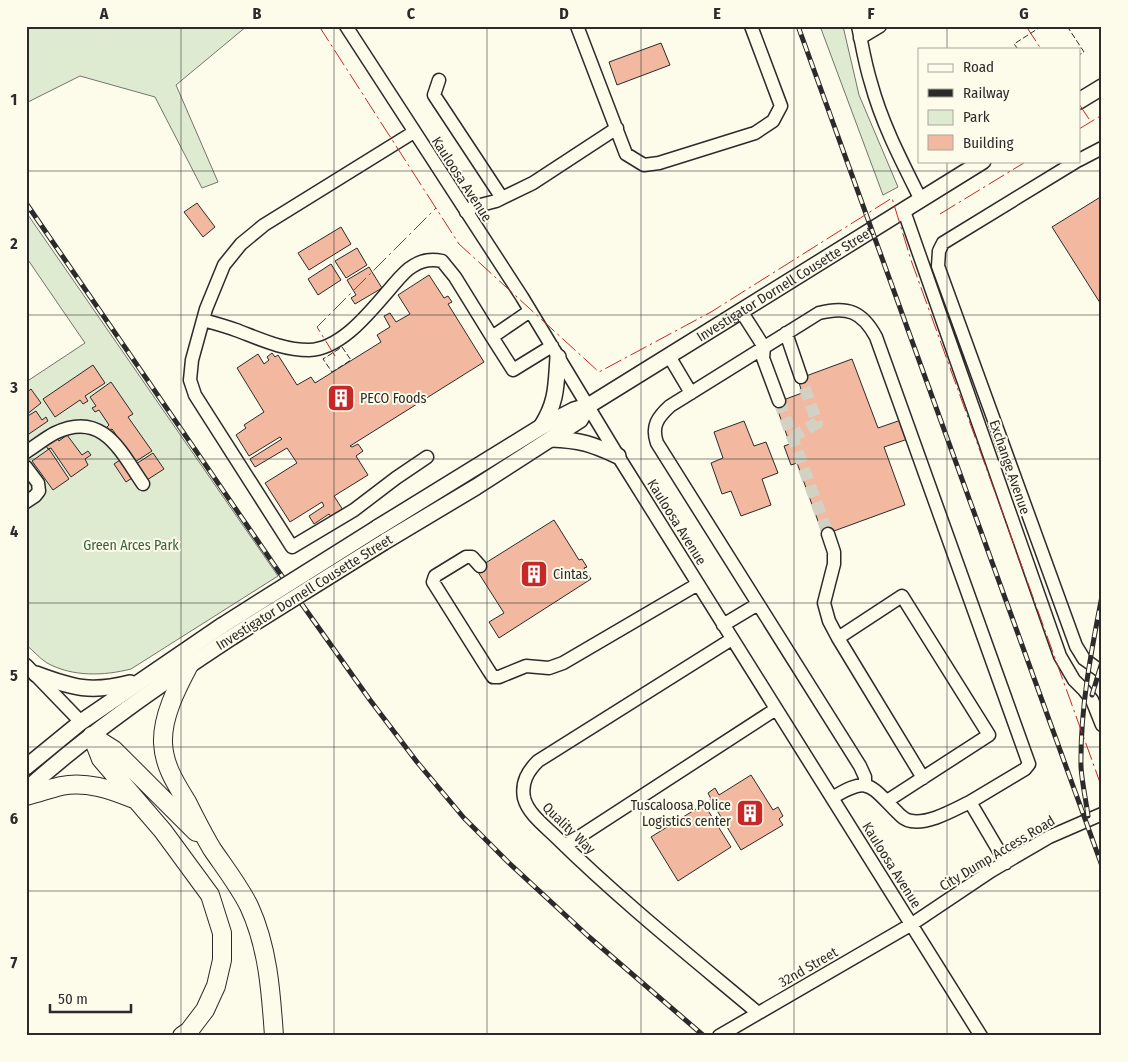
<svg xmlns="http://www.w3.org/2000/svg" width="1128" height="1062" font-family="'Fira Sans Condensed',sans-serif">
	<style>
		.green { fill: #deebd1; stroke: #74746e }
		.building { fill: #f2b8a0; stroke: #2b2b2b }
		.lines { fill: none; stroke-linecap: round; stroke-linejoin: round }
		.minor-tunnel { stroke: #d3d1c4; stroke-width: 12; stroke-dasharray: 12 6; stroke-linecap: butt }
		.minor-casing { stroke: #2b2b2b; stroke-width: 15 }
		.major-casing { stroke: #2b2b2b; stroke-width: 18 }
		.highway-casing { stroke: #2b2b2b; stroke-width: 20 }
		.minor { stroke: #fdfbea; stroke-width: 12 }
		.major { stroke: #fdfbea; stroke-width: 15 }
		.highway { stroke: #fdfbea; stroke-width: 18 }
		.rail-casing { stroke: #2b2b2b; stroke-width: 5 }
		.rail { stroke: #fdfbea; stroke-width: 3; stroke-dasharray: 9; stroke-linecap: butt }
		.major-bridge-casing { stroke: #2b2b2b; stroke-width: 18; stroke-linecap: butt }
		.major-bridge { stroke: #fdfbea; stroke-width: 15 }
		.fence { stroke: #2b2b2b; stroke-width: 1; stroke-dasharray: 6 2.5; stroke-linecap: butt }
		.power { stroke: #c62828; stroke-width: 1; stroke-dasharray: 18 4 2.5 4; stroke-linecap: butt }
		.grid { fill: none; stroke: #2b2b2b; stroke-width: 1; stroke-opacity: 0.55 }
		.labels { text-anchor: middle; stroke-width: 4; stroke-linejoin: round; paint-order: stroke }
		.street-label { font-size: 14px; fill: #2b2b2b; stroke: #fdfbea }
		.poi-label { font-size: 14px; fill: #2b2b2b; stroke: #fdfbea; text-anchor: start }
		.park-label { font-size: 14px; fill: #34623c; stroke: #fdfbea }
		.neatline { fill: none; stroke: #2b2b2b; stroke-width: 2 }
		.grid-label { font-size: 16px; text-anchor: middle; font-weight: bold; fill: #2b2b2b }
	</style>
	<rect width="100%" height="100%" fill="#fdfbea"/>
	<path class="green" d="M26 26H247L176 85 218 182 202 188 155 97 80 76 26 103Z
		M820 26H843L859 95 898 187 883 195Z
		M26 212 278 576 131 669C103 676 73 677 47 663 39 658 33 650 26 645V382L85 343 26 257Z"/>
	<path class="building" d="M661 43 670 65 617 85 609 62Z
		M1102 196V306L1052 227Z
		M197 203 215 227 203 237 184 212Z
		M341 227 351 244 309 270 298 253Z
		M357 248 367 265 346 278 335 261Z
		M331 264 341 280 318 295 308 279Z
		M369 267 382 288 355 304 351 298 356 295 347 280Z
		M429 275 444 298 448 296 452 302 448 304 484 362 350 446 352 447 358 444 363 451 356 456 368 475 334 496 343 510 331 517 329 514 314 524 309 516 324 506 322 502 290 522 265 483 297 463 287 448 255 467 250 459 282 439 280 437 249 456 236 435 246 428 244 425 264 412 237 368 258 354 264 364 269 360 267 357 272 353 275 357 278 355 297 385 311 377 315 383 381 342 377 335 390 327 384 316 390 313 396 322 410 314 398 295Z
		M852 359 878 428 901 420 908 439 884 447 905 505 823 535 797 463 791 465 784 446 790 444 775 403 802 393 798 379Z
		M93 365 105 383 85 396 88 401 83 404 80 400 55 417 43 399Z
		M111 382 133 414 128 417 152 451 135 462 112 429 108 431 106 428 109 425 99 410 95 412 92 408 96 406 90 397Z
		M31 389 41 403 26 415V393Z
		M36 411 42 420 46 417 48 421 26 436V417Z
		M744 421 754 446 766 442 778 473 762 479 771 505 741 516 731 491 722 494 711 463 723 458 714 432Z
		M67 435 82 455 88 451 91 455 85 459 88 465 71 477 51 448 48 449 44 443 56 437 59 441Z
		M49 449 69 479 53 490 32 461Z
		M153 453 164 469 147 480 136 464Z
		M120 460 132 478 126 482 114 464Z
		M554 520 579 560 582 559 587 567 584 568 591 579 499 638 489 622 504 613 476 569Z
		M751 775 773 810 778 807 783 816 779 819 783 825 741 850 710 799H711L708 793 715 788 719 795Z
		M704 804 731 847 678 881 651 837Z"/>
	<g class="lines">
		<path class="minor-tunnel" d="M779 401 828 534
			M792 437 817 423 801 377"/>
		<g class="minor-casing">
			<path id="minor" d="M346 26 522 297 618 456 981 1036
				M577 26 626 154 644 165 659 163 755 133 773 121 781 106 751 26
				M858 26C862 45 865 64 871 83 882 124 902 162 921 200
				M860 38 880 26
				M439 80 434 95 502 198
				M414 132 264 225 241 244 224 265 206 309 192 360 190 380 195 395 292 547 354 510 396 478 427 457
				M1079 160 1102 148
				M1077 161 943 243 939 251 938 266 1076 646 1084 659 1102 672
				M904 211 1060 656 1074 680 1084 690 1092 700 1102 725
				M466 212 473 207 496 201 533 183 617 128
				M530 311 492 337 513 370 552 346
				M741 311 764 347 763 358 779 401
				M203 320C214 323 225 326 236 330 260 339 283 350 309 350 341 349 369 313 389 290 396 282 404 271 413 266 422 260 432 259 442 261L455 277 492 337
				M786 333 801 377
				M669 356 691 393
				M26 452C36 446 45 438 55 433 103 410 121 452 143 484
				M26 467 38 483 39 491 35 496 26 502
				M828 534 834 552V564L824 603 829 621 838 638
				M480 566 472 557H466L435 576 433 582 489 671 493 677H499L526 666 549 668 563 663 698 584
				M723 625 758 604
				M732 639 538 761C528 771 521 782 524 798 528 814 546 827 557 838 620 900 690 956 758 1013
				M26 665 81 722
				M865 784V777L860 766 657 443C651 426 658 417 670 406L819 313C847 306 862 311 876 337L1029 764 1025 769 970 802 1006 863
				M832 798C868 776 869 784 896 811 901 816 904 820 911 821 930 824 953 810 970 802
				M887 801 989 735 902 596 838 638 923 778
				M565 846 776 709
				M719 1036 912 924 991 871 1049 837 1102 814"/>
		</g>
		<g class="major-casing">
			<g id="major">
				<path d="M1079 101 1102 87"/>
				<path d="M541 427C557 402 556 386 558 357"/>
				<path d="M551 439C580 440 592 444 618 456"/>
				<path id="s1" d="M377 528 541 427 574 410 588 406 983 161"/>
				<path d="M384 542 476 487 580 420 588 406"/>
				<path d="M36 674C73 688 91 693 130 683"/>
				<path d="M26 767 81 722 223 625"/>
				<path d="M26 790C89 733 162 683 232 637"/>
			</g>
		</g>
		<g class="highway-casing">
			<path id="highway" d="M189 665C177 688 162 716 163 743 164 766 176 784 187 802 195 818 203 834 212 849 225 868 239 886 249 906 268 947 271 992 274 1036
				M92 736 101 759 163 831 210 895 222 933V960L216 986 205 1010 189 1031 182 1036
				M92 736 114 750 196 832
				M26 796C38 793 49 789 61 786 86 781 110 789 134 799"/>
		</g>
		<use href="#minor" class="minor"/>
		<use href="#major" class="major"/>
		<use href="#highway" class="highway"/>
		<g class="rail-casing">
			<path id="rail" d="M798 26 1102 866
				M26 203 279 572 370 700 417 762 464 818 508 862 588 936 704 1036
				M1092 695 1102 662
				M1088 816C1086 800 1082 783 1081 767 1080 709 1091 652 1102 596"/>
		</g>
		<use href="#rail" class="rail"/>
		<g class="major-bridge-casing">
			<path id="major-bridge" d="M223 625 377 528
				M232 637 384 542"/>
		</g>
		<use href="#major-bridge" class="major-bridge"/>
		<path class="fence" d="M1067 26 1084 52 1079 55
			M1018 49 1014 44 1042 26
			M342 347 351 360 332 372 323 359Z"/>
		<path class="power" d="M319 26 459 244 599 372 711 312 892 198 911 260 1102 788
			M1026 26 1041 49
			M1079 104 1091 122
			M1079 129 1102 115
			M940 214 1027 161
			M335 356 317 327 436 208"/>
	</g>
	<path class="grid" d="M181 26V1036M334 26V1036M487 26V1036M641 26V1036M794 26V1036M947 26V49M947 161V1036M26 171H1102M26 315H1102M26 459H1102M26 603H1102M26 747H1102M26 891H1102"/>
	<defs>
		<g id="building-square" transform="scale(1.4375)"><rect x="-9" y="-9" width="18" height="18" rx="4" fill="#c62828" stroke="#fdfbea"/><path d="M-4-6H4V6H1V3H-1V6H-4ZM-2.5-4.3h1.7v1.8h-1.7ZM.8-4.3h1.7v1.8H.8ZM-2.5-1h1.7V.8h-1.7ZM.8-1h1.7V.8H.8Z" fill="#fff"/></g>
	</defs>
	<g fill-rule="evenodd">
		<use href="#building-square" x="341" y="398"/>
		<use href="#building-square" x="534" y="574"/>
		<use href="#building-square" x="750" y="813"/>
	</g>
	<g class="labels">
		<g class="street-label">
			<text transform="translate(462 179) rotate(57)" y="5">Kauloosa Avenue</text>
			<text dy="5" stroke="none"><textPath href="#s1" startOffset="476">Investigator Dornell Cousette Street</textPath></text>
			<text transform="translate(1010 467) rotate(71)" y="5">Exchange Avenue</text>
			<text transform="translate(677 522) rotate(58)" y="5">Kauloosa Avenue</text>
			<text transform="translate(304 592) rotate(-32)" y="5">Investigator Dornell Cousette Street</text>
			<text transform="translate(569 828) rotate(44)" y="5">Quality Way</text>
			<text transform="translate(997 853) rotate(-31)" y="5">City Dump Access Road</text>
			<text transform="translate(892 865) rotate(58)" y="5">Kauloosa Avenue</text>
			<text transform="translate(808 967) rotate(-30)" y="5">32nd Street</text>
		</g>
		<g class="poi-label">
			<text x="360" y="403">PECO Foods</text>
			<text x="553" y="579">Cintas</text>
			<text x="731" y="810" text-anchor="end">Tuscaloosa Police<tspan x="731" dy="16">Logistics center</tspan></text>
		</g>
		<g class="park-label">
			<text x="131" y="550">Green Arces Park</text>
		</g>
	</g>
	<rect width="1128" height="1062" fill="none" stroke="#fdfbea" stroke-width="55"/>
	<rect x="918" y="48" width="162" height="115" fill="#fdfbea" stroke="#a9a89e"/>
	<rect x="928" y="64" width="25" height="8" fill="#fdfbea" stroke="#a9a89e"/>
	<text x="963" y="72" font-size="15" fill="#2b2b2b">Road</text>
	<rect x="928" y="89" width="25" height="8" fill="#2b2b2b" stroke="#a9a89e"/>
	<text x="963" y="98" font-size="15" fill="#2b2b2b">Railway</text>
	<rect x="928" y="110" width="25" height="15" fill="#deebd1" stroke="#a9a89e"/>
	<text x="963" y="122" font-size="15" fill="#2b2b2b">Park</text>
	<rect x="928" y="135" width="25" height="15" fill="#f2b8a0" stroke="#a9a89e"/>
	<text x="963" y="148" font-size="15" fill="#2b2b2b">Building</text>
	<path d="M50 1004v8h81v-8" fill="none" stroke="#2b2b2b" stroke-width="2.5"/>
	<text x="58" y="1004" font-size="15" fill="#2b2b2b" stroke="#fdfbea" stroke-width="4" paint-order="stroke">50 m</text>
	<rect x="28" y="28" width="1072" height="1006" class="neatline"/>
	<g class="grid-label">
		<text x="104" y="19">A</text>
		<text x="257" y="19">B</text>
		<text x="411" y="19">C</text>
		<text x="564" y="19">D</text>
		<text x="717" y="19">E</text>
		<text x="871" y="19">F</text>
		<text x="1024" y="19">G</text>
		<text x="14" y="105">1</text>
		<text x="14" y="249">2</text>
		<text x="14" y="393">3</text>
		<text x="14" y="537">4</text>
		<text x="14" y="681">5</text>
		<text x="14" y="824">6</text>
		<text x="14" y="968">7</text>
	</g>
</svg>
